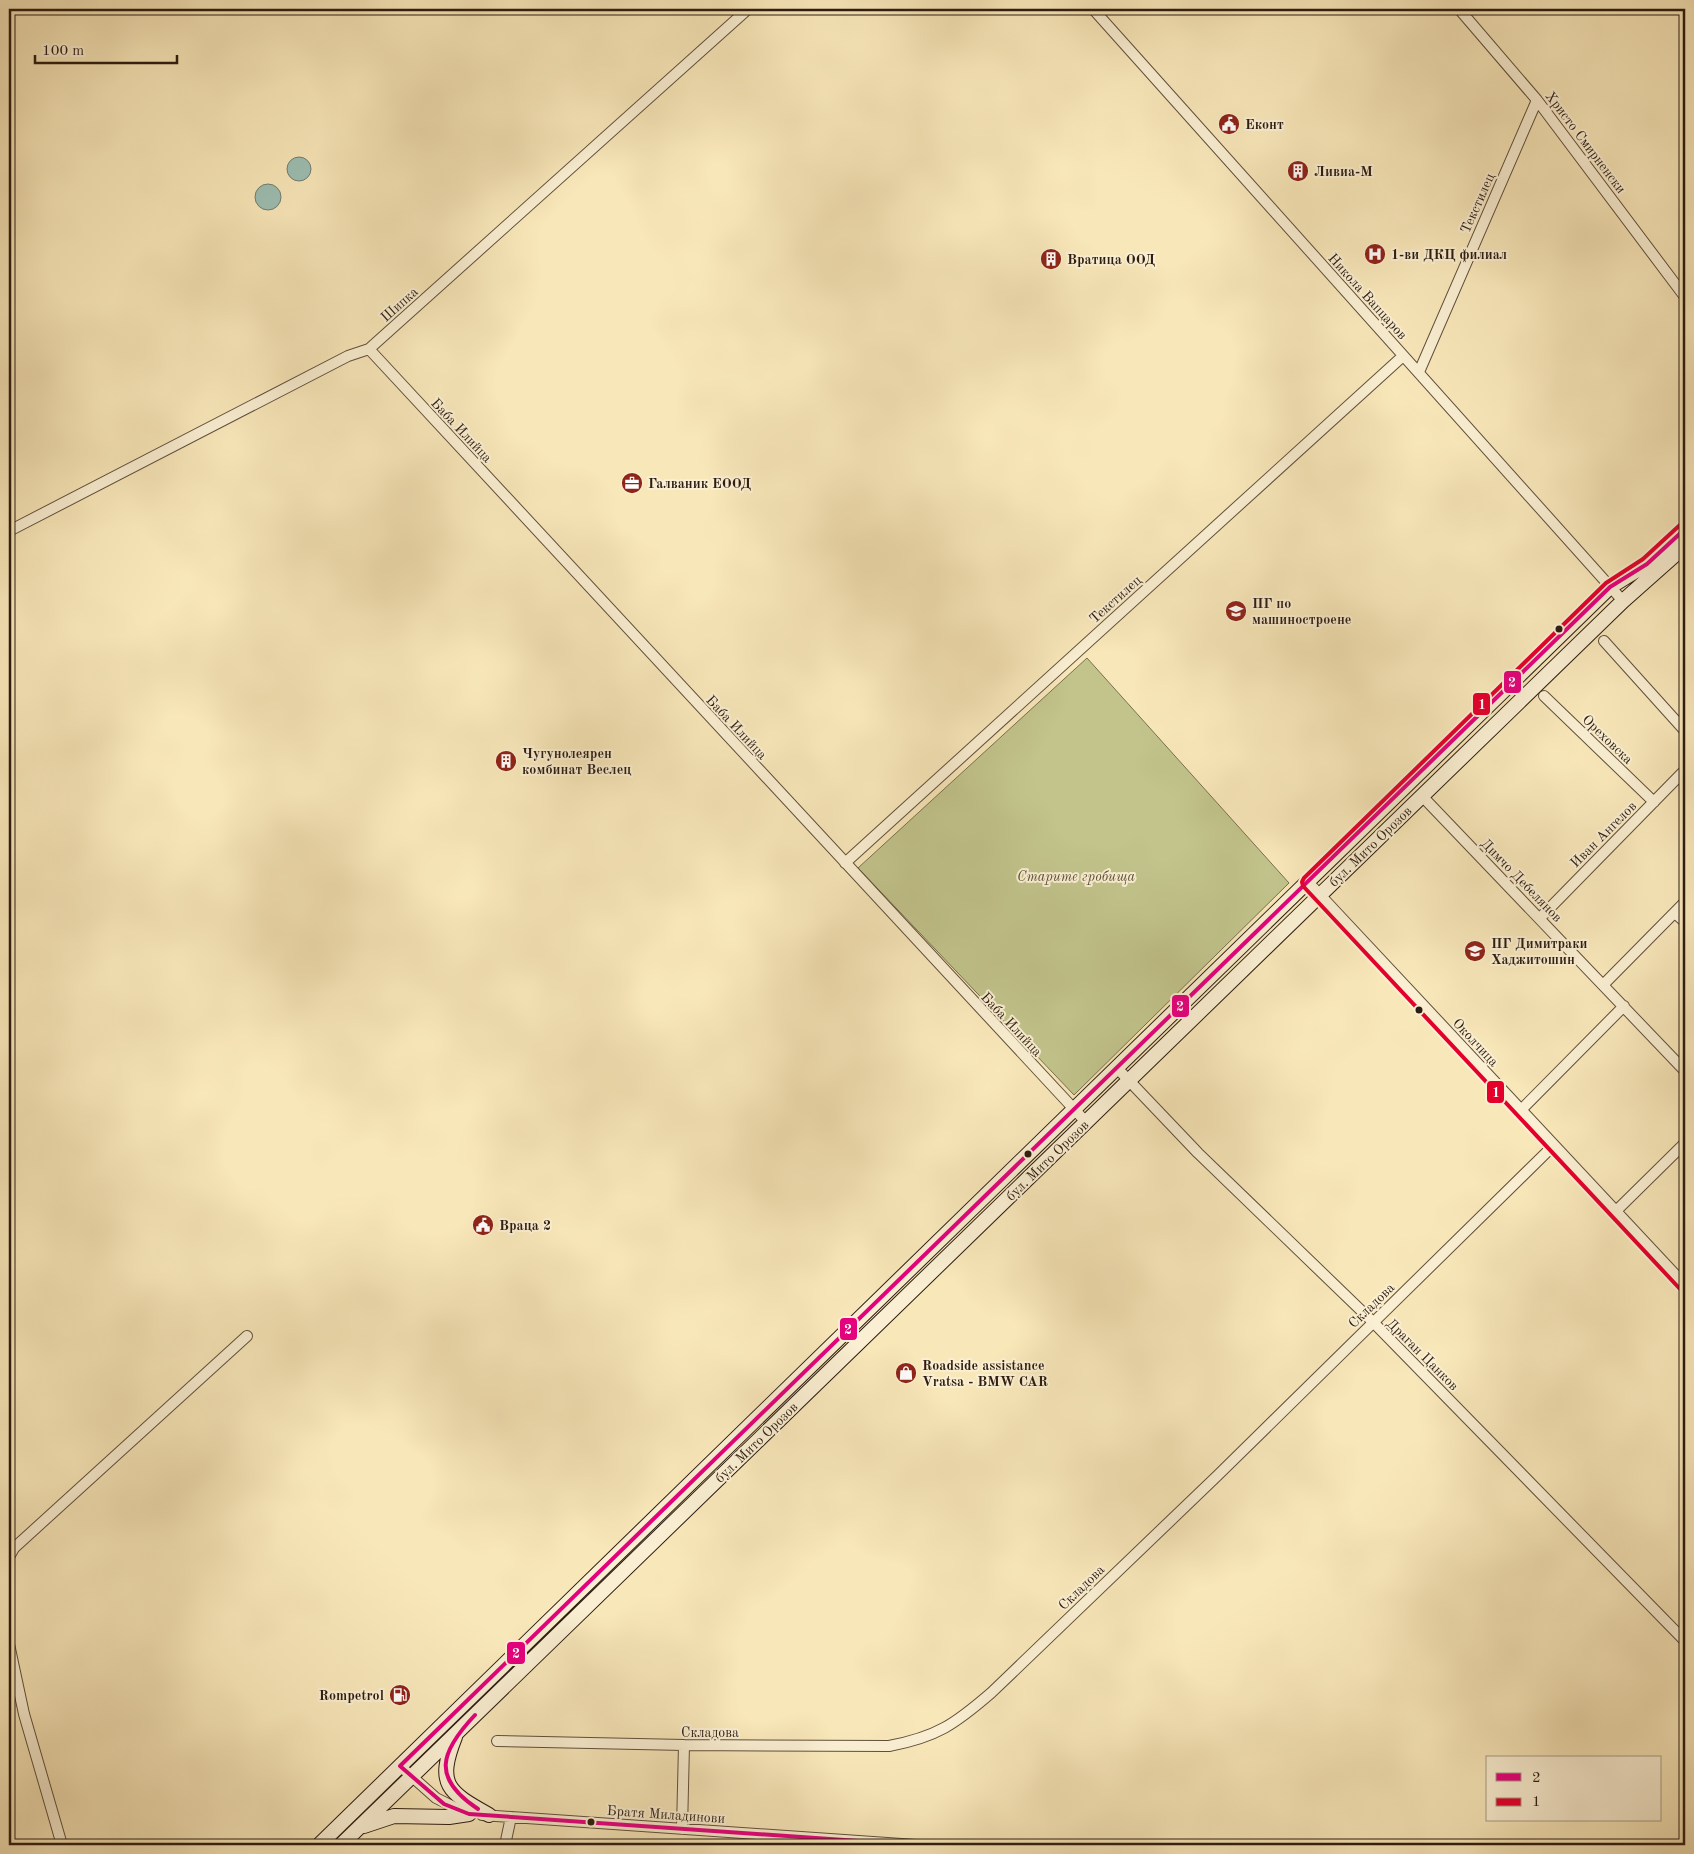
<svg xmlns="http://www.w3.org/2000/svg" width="1694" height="1854" font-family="'Old Standard TT',serif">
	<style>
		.green { fill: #c2c48c; stroke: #78704e }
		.water { fill: #9dbfb3; stroke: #707e72 }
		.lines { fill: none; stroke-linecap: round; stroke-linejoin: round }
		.minor-casing { stroke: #604f3b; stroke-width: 12 }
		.secondary-casing { stroke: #2d1c11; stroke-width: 16 }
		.minor { stroke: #faefd2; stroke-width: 10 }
		.secondary { stroke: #faefd2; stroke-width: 14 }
		.bus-1-casing { stroke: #faefd2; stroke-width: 8 }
		.bus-2-casing { stroke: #faefd2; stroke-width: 8 }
		.bus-1 { stroke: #e5007d; stroke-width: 4 }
		.bus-2 { stroke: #e4002b; stroke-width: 4 }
		.bus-dot { fill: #2d1c11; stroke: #faefd2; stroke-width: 2 }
		.labels { text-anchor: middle; stroke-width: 4; stroke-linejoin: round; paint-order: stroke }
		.poi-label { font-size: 14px; font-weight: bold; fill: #2d1c11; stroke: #faefd2; text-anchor: start }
		.street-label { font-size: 14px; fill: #2d1c11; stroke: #faefd2 }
		.park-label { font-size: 14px; font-style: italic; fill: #5a4e36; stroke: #faefd2 }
		.line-badge { stroke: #faefd2; stroke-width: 2 }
		.badge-label { font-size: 14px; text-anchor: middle; font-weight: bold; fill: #fff }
	</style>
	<rect width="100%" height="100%" fill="#f8e7b9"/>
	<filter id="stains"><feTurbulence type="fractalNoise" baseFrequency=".004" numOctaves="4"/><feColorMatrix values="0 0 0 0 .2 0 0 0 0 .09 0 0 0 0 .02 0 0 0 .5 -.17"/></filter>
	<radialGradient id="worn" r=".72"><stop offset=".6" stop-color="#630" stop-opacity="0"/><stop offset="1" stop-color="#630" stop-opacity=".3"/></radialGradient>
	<path class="green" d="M1087 658 1289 883 1074 1095 858 868Z"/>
	<path class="water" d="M287 169a12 12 0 1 1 24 0a12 12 0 1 1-24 0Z
		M255 197a13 13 0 1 1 26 0a13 13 0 1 1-26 0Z"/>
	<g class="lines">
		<g class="minor-casing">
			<path id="minor" d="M1093 9 1623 601
				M1459 9 1537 100 1685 297
				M369 349 1086 1122
				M1419 372 1537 100
				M9 531 348 356 369 349 748 9
				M1604 641 1685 731
				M1544 696 1654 802
				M1422 796 1685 1071
				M845 863 1403 356
				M1308 882 1685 1285
				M1675 913 1685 922
				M1540 918 1685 770
				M1604 984 1685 902
				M1117 1068 1198 1153 1373 1322 1685 1641
				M1521 1110 1624 1006
				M1616 1211 1685 1143
				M9 1557 14 1548 247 1336
				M9 1644 24 1714 62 1845
				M497 1741 684 1745 889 1746C937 1737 955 1724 991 1693L1217 1476 1554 1145
				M400 1766 436 1798 466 1813
				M482 1815 916 1845
				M682 1829 684 1745
				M505 1845 511 1817"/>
		</g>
		<g class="secondary-casing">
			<path id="secondary" d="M455 1737C436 1785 448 1792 489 1815
				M364 1826 394 1816 449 1817 469 1814
				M319 1845 1610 587 1647 564 1685 529
				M341 1845 1623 601 1685 546"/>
		</g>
		<use href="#minor" class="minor"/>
		<use href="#secondary" class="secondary"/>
		<g class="bus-1-casing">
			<path id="bus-1" d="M475 1715C440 1752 431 1778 478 1809
				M916 1845 469 1814 444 1804 400 1766 1610 587 1647 564 1685 529"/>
		</g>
		<g class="bus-2-casing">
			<path id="bus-2" d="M1680 1289 1303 886 1302 882 1304 878 1606 583 1643 559 1681 524"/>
		</g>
		<use href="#bus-1" class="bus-1"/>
		<use href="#bus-2" class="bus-2"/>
	</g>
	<defs>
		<g id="civic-disc" transform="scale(1.125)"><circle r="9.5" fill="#8f2418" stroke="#faefd2"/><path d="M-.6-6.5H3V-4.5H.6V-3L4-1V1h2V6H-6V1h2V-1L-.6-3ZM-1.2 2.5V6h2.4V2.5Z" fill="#fff"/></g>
		<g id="building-disc" transform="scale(1.125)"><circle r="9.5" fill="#8f2418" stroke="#faefd2"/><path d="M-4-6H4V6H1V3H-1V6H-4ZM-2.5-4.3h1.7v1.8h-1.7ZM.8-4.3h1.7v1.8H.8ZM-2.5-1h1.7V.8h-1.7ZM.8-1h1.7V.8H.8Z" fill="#fff"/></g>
		<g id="hospital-disc" transform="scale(1.125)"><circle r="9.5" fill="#8f2418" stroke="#faefd2"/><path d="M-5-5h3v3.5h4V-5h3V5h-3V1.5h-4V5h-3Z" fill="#fff"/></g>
		<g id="office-disc" transform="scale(1.125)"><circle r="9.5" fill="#8f2418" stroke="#faefd2"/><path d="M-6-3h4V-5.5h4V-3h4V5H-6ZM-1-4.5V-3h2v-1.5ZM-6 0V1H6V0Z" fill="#fff"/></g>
		<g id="school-disc" transform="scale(1.125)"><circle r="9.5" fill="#8f2418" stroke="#faefd2"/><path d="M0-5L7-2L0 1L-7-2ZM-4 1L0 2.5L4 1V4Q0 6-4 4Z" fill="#fff"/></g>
		<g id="shop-disc" transform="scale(1.125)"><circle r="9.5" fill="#8f2418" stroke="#faefd2"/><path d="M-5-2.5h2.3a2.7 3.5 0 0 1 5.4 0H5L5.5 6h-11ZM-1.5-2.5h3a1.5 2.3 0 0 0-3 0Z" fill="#fff"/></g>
		<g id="fuel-disc" transform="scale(1.125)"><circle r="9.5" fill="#8f2418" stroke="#faefd2"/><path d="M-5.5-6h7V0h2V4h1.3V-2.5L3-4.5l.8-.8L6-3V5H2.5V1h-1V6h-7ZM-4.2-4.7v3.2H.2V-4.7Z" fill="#fff"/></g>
	</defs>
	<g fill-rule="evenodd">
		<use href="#civic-disc" x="1229" y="124"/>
		<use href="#building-disc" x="1298" y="171"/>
		<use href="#hospital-disc" x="1375" y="254"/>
		<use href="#building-disc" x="1051" y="259"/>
		<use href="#office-disc" x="632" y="483"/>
		<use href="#school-disc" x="1236" y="611"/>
		<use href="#building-disc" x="506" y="761"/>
		<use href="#school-disc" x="1475" y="951"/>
		<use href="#civic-disc" x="483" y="1225"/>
		<use href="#shop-disc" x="906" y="1373"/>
		<use href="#fuel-disc" x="400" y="1695"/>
	</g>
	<g class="bus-dot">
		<circle cx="1559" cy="629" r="4.5"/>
		<circle cx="1419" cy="1010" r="4.5"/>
		<circle cx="1028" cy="1154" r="4.5"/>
		<circle cx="591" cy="1822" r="4.5"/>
	</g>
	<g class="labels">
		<g class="poi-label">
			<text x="1245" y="129">Еконт</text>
			<text x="1314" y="176">Ливиа-М</text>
			<text x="1391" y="259">1-ви ДКЦ филиал</text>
			<text x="1067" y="264">Вратица ООД</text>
			<text x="648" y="488">Галваник ЕООД</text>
			<text x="1252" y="608">ПГ по<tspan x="1252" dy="16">машиностроене</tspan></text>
			<text x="522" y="758">Чугунолеярен<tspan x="522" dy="16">комбинат Веслец</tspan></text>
			<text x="1491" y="948">ПГ Димитраки<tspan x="1491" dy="16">Хаджитошин</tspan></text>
			<text x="499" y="1230">Враца 2</text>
			<text x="922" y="1370">Roadside assistance<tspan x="922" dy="16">Vratsa - BMW CAR</tspan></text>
			<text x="384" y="1700" text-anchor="end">Rompetrol</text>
		</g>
		<g class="street-label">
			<text transform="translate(1586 142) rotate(53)" y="5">Христо Смирненски</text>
			<text transform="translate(1477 203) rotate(-66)" y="5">Текстилец</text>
			<text transform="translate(1368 296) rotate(48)" y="5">Никола Вапцаров</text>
			<text transform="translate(399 304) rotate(-42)" y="5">Шипка</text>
			<text transform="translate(462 430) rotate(47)" y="5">Баба Илийца</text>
			<text transform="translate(1115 599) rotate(-42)" y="5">Текстилец</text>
			<text transform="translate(737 727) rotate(47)" y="5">Баба Илийца</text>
			<text transform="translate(1608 739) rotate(44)" y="5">Ореховска</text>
			<text transform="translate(1603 834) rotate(-45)" y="5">Иван Ангелов</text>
			<text transform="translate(1370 846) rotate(-44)" y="5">бул. Мито Орозов</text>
			<text transform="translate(1522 880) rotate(46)" y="5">Димчо Дебелянов</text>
			<text transform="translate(1012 1024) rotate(47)" y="5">Баба Илийца</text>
			<text transform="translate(1476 1042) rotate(47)" y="5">Околчица</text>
			<text transform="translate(1047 1160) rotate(-44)" y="5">бул. Мито Орозов</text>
			<text transform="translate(1371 1305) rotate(-44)" y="5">Складова</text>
			<text transform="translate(1423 1354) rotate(45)" y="5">Драган Цанков</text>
			<text transform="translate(756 1442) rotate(-44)" y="5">бул. Мито Орозов</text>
			<text transform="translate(1081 1587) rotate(-44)" y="5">Складова</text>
			<text x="710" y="1737">Складова</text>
			<text transform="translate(666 1814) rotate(4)" y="5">Братя Миладинови</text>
		</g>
		<g class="park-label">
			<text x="1076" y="881">Старите гробища</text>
		</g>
	</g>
	<g class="line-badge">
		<rect x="1503" y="670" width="19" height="24" rx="5" fill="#e5007d"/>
		<rect x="1472" y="692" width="19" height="24" rx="5" fill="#e4002b"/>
		<rect x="1171" y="994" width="19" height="24" rx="5" fill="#e5007d"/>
		<rect x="1486" y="1080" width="19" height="24" rx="5" fill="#e4002b"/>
		<rect x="839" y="1317" width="19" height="24" rx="5" fill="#e5007d"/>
		<rect x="506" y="1641" width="20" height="24" rx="5" fill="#e5007d"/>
	</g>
	<g class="badge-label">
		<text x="1512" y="687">2</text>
		<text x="1482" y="709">1</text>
		<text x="1180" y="1011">2</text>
		<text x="1496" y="1097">1</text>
		<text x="848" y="1334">2</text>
		<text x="516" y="1658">2</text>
	</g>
	<rect width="1694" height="1854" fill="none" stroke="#f8e7b9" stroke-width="30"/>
	<rect x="10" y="10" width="1674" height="1834" fill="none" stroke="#2d1c11" stroke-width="2.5"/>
	<rect x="15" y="15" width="1664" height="1824" fill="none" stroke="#2d1c11"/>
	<rect x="1486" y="1756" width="175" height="65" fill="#faefd2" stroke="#a89b85"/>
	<rect x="1496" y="1773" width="25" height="8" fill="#e5007d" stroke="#a89b85"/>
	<text x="1532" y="1782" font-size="15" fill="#2d1c11">2</text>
	<rect x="1496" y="1798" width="25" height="8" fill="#e4002b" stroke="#a89b85"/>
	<text x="1532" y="1806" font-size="15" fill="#2d1c11">1</text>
	<path d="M35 55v8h142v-8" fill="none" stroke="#2d1c11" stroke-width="2.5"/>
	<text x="42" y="55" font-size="15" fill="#2d1c11" stroke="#faefd2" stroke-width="4" paint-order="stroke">100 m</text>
	<rect width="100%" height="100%" filter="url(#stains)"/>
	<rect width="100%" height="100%" fill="url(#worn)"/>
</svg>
